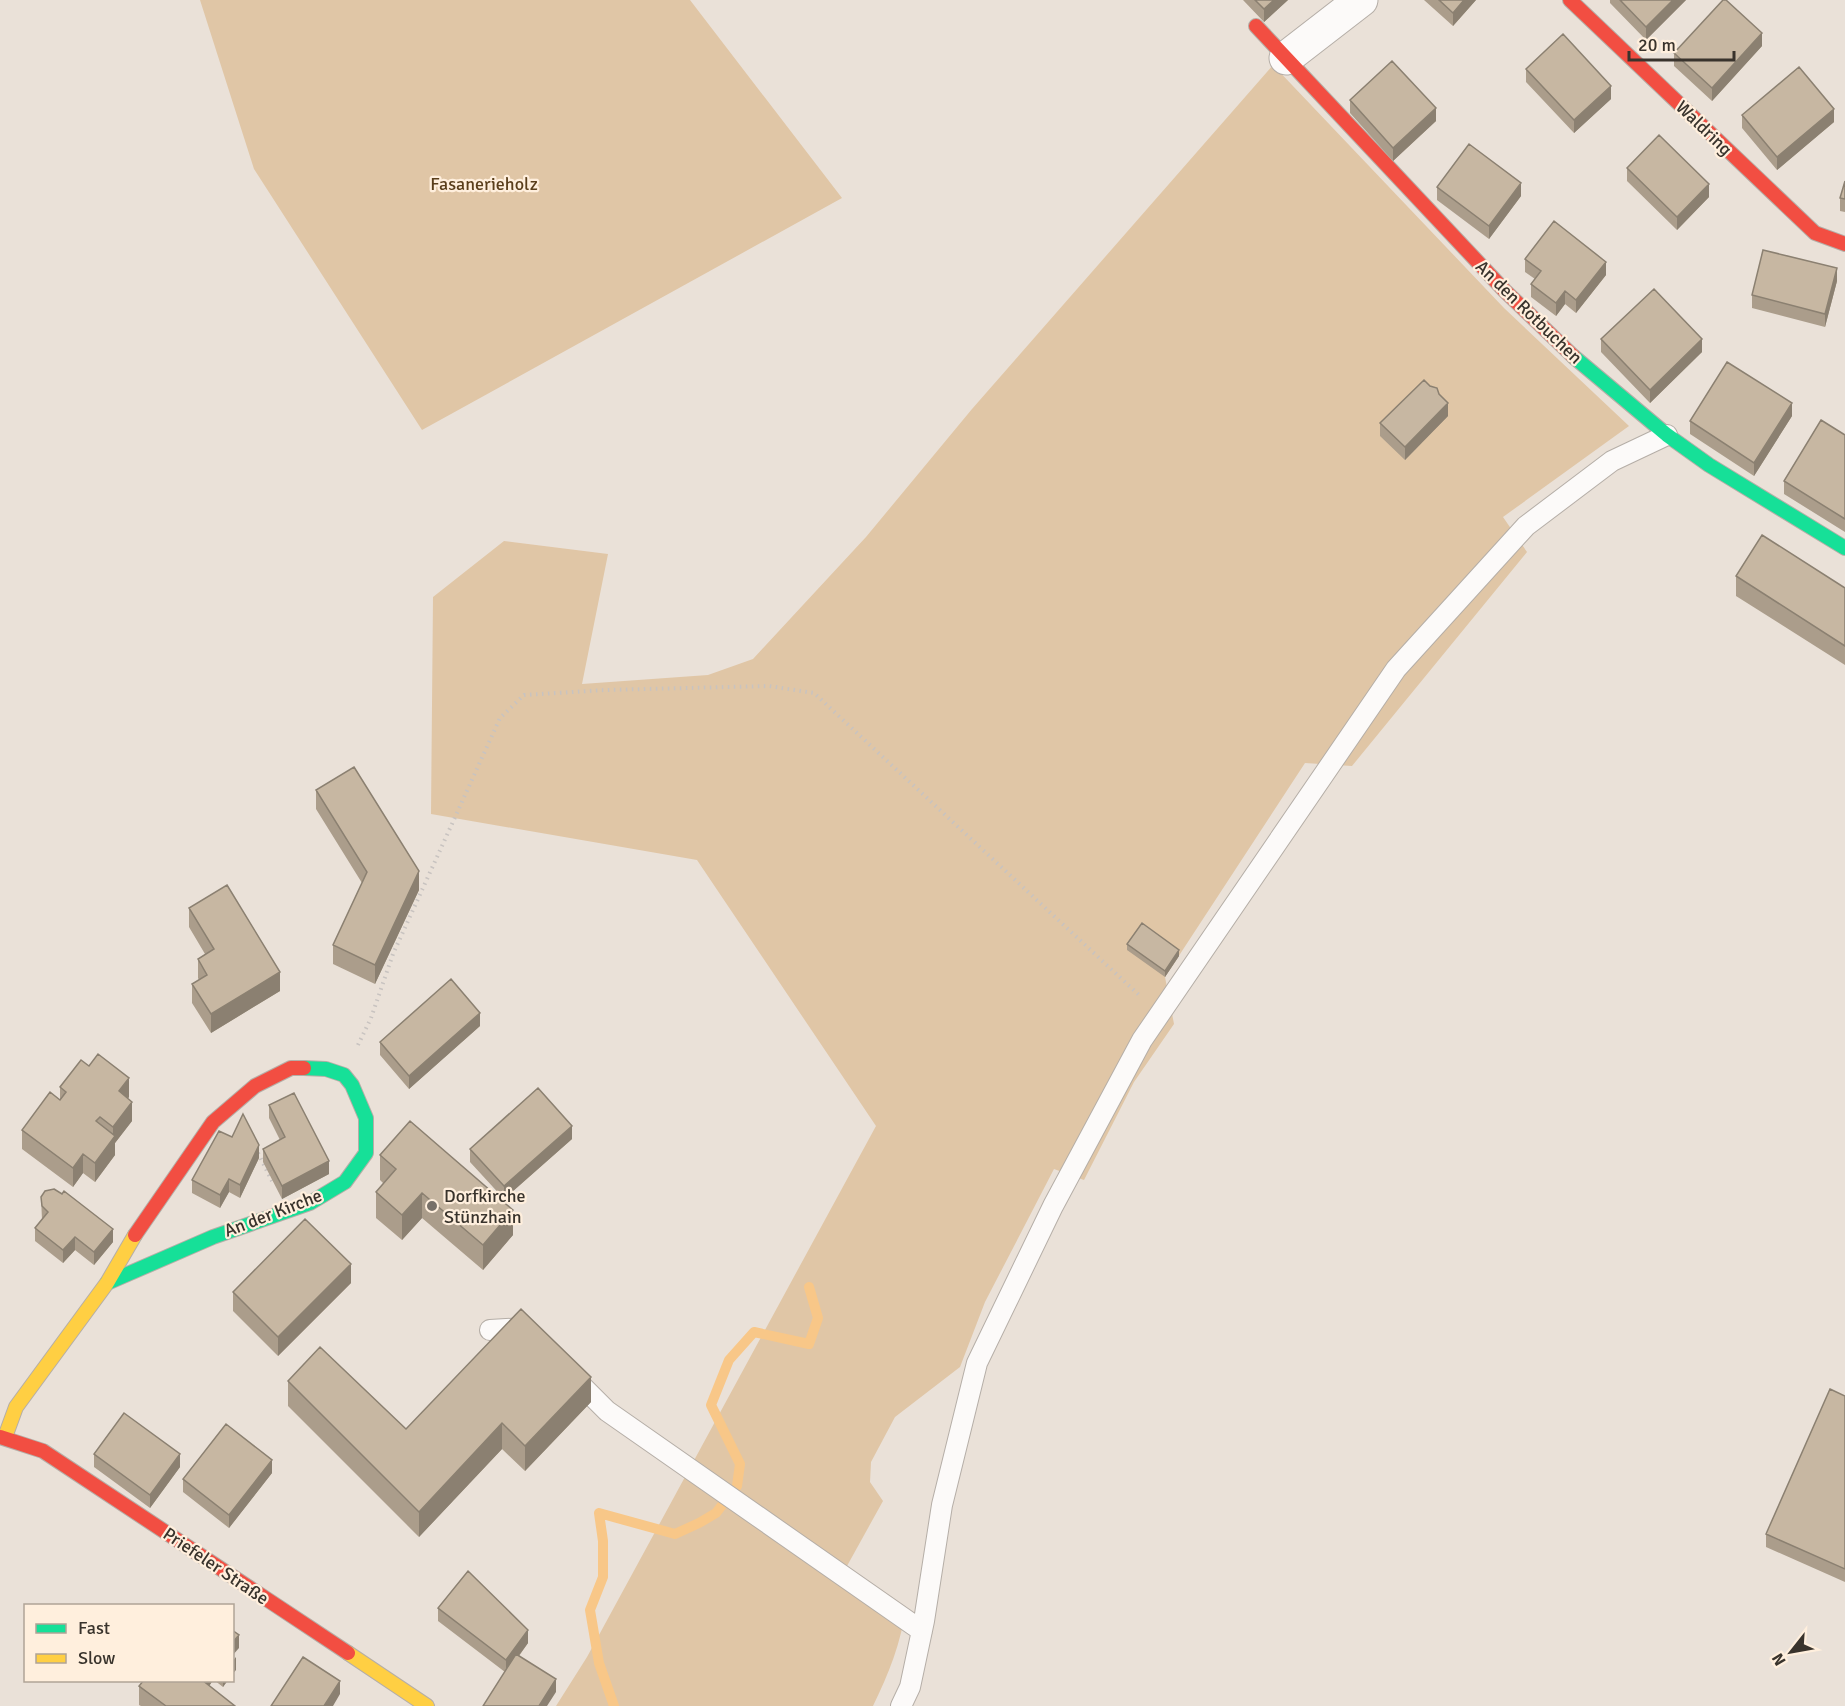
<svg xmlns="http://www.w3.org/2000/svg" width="1845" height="1706" font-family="Signika,sans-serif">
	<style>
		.green { fill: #e0c6a6 }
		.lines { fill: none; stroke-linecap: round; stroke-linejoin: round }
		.stream { stroke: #f8c788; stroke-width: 10 }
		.lane-casing { stroke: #b5aea7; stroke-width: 22 }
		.street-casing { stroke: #b5aea7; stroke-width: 35 }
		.fast-casing { stroke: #b5aea7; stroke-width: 16 }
		.slow-casing { stroke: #b5aea7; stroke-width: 16 }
		.jam-casing { stroke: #b5aea7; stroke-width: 16 }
		.path { stroke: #c8c3c0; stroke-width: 4; stroke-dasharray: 1.5 4.5; stroke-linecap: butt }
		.lane { stroke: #fcfaf9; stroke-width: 20 }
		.street { stroke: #fcfaf9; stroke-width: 33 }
		.fast { stroke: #16e098; stroke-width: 14 }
		.slow { stroke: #ffcf43; stroke-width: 14 }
		.jam { stroke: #f24e42; stroke-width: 14 }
		.wall { fill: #ab9d8b }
		.shaded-wall { fill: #8b8071 }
		.building { fill: #c7b7a2; stroke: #8b8071; stroke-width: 1.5 }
		.poi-dot { fill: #777068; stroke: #ffefdd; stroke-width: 2 }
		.labels { text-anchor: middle; stroke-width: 4.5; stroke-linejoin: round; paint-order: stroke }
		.street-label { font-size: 18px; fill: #39332c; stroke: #ffefdd }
		.park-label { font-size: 18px; fill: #5a3e1b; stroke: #ffefdd }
		.poi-label { font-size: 18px; fill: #39332c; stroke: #ffefdd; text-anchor: start }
	</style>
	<rect width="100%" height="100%" fill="#eae1d8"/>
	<path class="green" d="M200 0H690L842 198 422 430 254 169Z
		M1273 65 1504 308 1629 426 1503 517 1527 552 1352 766 1305 763 1165 977 1174 1024 1134 1082 1084 1180 1054 1169 985 1302 960 1367 895 1417 871 1462 870 1482 883 1501 847 1566 906 1607C901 1643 889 1673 873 1706H556L587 1657 876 1126 697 860 431 814 433 597 504 541 608 554 582 684 708 675 753 659 866 537 972 409Z"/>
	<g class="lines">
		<path class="stream" d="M614 1706 599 1663 590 1610 603 1577V1541L599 1513 675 1534 699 1523 716 1513 737 1486 740 1464 711 1405 729 1360 754 1332 809 1344 818 1318 809 1287"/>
		<g class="lane-casing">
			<path id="lane" d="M490 1330 524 1328 526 1330
				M572 1376 607 1411 922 1631
				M901 1706 910 1687 924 1621 942 1505 977 1363 1053 1206 1142 1040 1396 669 1526 526 1612 461 1667 435"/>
		</g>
		<g class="street-casing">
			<path id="street" d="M1286 58 1361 0"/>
		</g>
		<g class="fast-casing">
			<path id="fast" d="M1574 357 1667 435 1709 465 1845 548
				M107 1283 213 1237 310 1203 345 1182 366 1153V1118L352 1085 344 1075 326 1069 304 1068"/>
		</g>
		<g class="slow-casing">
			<path id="slow" d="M5 1437 16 1407 107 1283 135 1235
				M348 1653 427 1706"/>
		</g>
		<g class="jam-casing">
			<path id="jam" d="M1570 0 1815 233 1845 244
				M1256 26 1505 291 1574 357
				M135 1235 213 1122 255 1086 291 1068H304
				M0 1437 43 1451 348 1653"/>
		</g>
		<path class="path" d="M358 1045 371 1018 393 954 500 718 524 695 605 690 769 686 814 693 1139 995
			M258 1153 272 1181"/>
		<use href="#lane" class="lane"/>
		<use href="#street" class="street"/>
		<use href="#fast" class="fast"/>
		<use href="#slow" class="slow"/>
		<use href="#jam" class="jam"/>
	</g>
	<path class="wall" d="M1243 0H1288L1264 22Z
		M1424 0H1476L1453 26Z
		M1610 0H1686L1646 40 1610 3Z
		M1762 46 1712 101 1674 66V53Z
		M1526 69 1611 99 1574 133 1526 82Z
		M1350 100 1436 121 1393 161 1350 113Z
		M1742 115 1834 122 1777 170 1742 128Z
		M1627 168 1709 197 1677 230 1627 181Z
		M1845 181V212L1840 211V198Z
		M1437 187 1521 196 1489 239 1437 200Z
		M1525 259 1606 275 1576 313 1565 304 1556 316 1531 297V284L1535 279 1525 272Z
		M1837 281 1825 327 1752 308V295Z
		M1601 339 1702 352 1650 403 1601 352Z
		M1448 416 1405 460 1380 436V423Z
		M1792 416 1754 476 1690 434V421Z
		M1845 435V532L1784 494V481Z
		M1736 576 1845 588V665L1736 596Z
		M316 790 419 890 375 984 333 964V945L362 883 316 809Z
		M189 908 280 991 211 1033 192 1003V984L199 980 198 978V959L205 954 189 927Z
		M1127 944 1179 956 1165 977 1127 950Z
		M480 1026 409 1089 380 1055V1042Z
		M60 1087 129 1097 128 1098 132 1121 115 1143V1155L95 1182 83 1173 73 1187 22 1149V1130L60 1100Z
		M269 1105 329 1174 282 1199 263 1162V1149L280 1140 269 1118Z
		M572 1139 504 1199 470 1162V1149Z
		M380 1155 513 1235 483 1270 422 1218 402 1240 376 1218V1192L384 1184 380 1180Z
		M259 1158 240 1198 229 1192 220 1208 192 1193V1180Z
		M41 1197 113 1242 94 1265 75 1250 63 1263 35 1241V1228L42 1220Z
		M351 1283 278 1356 233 1311V1292Z
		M288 1381 406 1429 591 1402 525 1471 502 1449 419 1537 288 1406Z
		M1845 1396V1582L1766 1547V1534Z
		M94 1454 180 1467 150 1508 94 1467Z
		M272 1473 229 1528 183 1492V1479Z
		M438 1608 528 1643 519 1656 556 1692 505 1672 438 1621Z
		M144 1680H213L209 1686 235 1706H141L139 1705V1686Z
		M214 1680H228L223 1687Z"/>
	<path class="shaded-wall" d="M1274 0H1288L1264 22V9Z
		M1464 0H1476L1453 26V13Z
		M1673 0H1686L1646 40V27Z
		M1762 33V46L1712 101V88Z
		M1611 86V99L1574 133V120Z
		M1436 108V121L1393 161V148Z
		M1834 109V122L1777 170V157Z
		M1521 183V196L1489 239V226Z
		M1709 184V197L1677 230V217Z
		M1606 262V275L1576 313V300Z
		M1837 268V281L1825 327V314Z
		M1565 291V304L1556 316V303Z
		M1702 339V352L1650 403V390Z
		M1448 403V416L1405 460V447Z
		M1792 403V416L1754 476V463Z
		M419 871V890L375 984V965Z
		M1179 950V956L1165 977V971Z
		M280 972V991L211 1033V1014Z
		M480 1013V1026L409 1089V1076Z
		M129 1078V1097L119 1110V1091Z
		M132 1102V1121L115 1143V1155L95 1182V1163L113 1139V1127Z
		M572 1126V1139L504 1199V1186Z
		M259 1145V1158L240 1198V1185Z
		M83 1154V1173L73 1187V1168Z
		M329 1161V1174L282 1199V1186Z
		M229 1179V1192L220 1208V1195Z
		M422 1193V1218L402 1240V1215Z
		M513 1210V1235L483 1270V1245Z
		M113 1229V1242L94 1265V1252Z
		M75 1237V1250L63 1263V1250Z
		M351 1264V1283L278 1356V1337Z
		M591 1377V1402L525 1471V1446Z
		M502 1423V1449L419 1537V1512Z
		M180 1454V1467L150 1508V1495Z
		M272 1460V1473L229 1528V1515Z
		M528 1630V1643L506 1673V1660Z
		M239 1635V1648L232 1656V1643Z
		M236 1657V1670L232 1675V1662Z
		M556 1679V1692L547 1706H539Z
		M200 1680H213L206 1691Z
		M223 1680H228L223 1687Z
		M340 1681V1694L333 1706H324Z"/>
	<path class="building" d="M1255 0H1274L1264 9Z
		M1439 0H1464L1453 13Z
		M1620 0H1673L1646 27Z
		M1723 0H1726L1762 33 1712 88 1674 53Z
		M1563 34 1611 86 1574 120 1526 69Z
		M1392 61 1436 108 1393 148 1350 100Z
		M1799 67 1834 109 1777 157 1742 115Z
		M1659 135 1709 184 1677 217 1627 168Z
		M1469 144 1521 183 1489 226 1437 187Z
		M1845 181V199L1840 198Z
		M1554 221 1606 262 1576 300 1565 291 1556 303 1531 284 1541 271 1525 259Z
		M1763 250 1837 268 1825 314 1752 295Z
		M1654 289 1702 339 1650 390 1601 339Z
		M1727 362 1792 403 1754 463 1690 421Z
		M1424 380 1430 386 1437 388 1439 394 1448 403 1405 447 1380 423Z
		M1821 420 1845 435V519L1784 481Z
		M1762 535 1845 588V646L1736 576Z
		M354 767 419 871 375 965 333 945 367 872 316 790Z
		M227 885 280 972 211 1014 192 984 207 975 198 959 214 949 189 908Z
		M1142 923 1179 950 1165 971 1127 944Z
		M451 979 480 1013 409 1076 380 1042Z
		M98 1054 129 1078 119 1091 132 1102 113 1127 100 1117 96 1121 115 1136 95 1163 83 1154 73 1168 22 1130 50 1092 60 1100 66 1092 60 1087 81 1060 89 1066Z
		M538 1088 572 1126 504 1186 470 1149Z
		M294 1093 329 1161 282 1186 263 1149 285 1137 269 1105Z
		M243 1114 259 1145 240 1185 229 1179 220 1195 192 1180 219 1131 232 1137Z
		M410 1121 513 1210 483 1245 422 1193 402 1215 376 1192 396 1169 380 1155Z
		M54 1189 62 1194 64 1191 113 1229 94 1252 75 1237 63 1250 35 1228 48 1212 42 1206 41 1197 45 1191Z
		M305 1219 351 1264 278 1337 233 1292Z
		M521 1309 591 1377 525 1446 502 1423 419 1512 288 1381 320 1347 406 1429Z
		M1830 1389 1845 1396V1569L1766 1534Z
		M124 1413 180 1454 150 1495 94 1454Z
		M226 1424 272 1460 229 1515 183 1479Z
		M468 1571 528 1630 506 1660 438 1608Z
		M232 1630 239 1635 232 1643Z
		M516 1654 556 1679 539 1706H483Z
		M303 1657 340 1681 324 1706H271Z
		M144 1680H202L235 1706H166L139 1686Z"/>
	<circle class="poi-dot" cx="432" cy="1206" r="6"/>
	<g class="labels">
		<g class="street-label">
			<text transform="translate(1704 128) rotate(44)" y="6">Waldring</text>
			<text transform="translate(1529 312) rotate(44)" y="6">An den Rotbuchen</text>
			<text transform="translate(273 1213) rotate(-21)" y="6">An der Kirche</text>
			<text transform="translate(216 1566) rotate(34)" y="6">Priefeler Straße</text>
		</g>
		<g class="park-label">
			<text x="484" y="190">Fasanerieholz</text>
		</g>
		<g class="poi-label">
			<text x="444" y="1202">Dorfkirche<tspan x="444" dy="21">Stünzhain</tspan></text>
		</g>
	</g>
	<rect x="24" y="1604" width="210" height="78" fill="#ffefdd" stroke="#b0a496" stroke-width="1.5"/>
	<rect x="36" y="1624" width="30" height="9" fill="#16e098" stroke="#b0a496" stroke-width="1.5"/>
	<text x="78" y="1634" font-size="18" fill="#39332c">Fast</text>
	<rect x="36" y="1654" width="30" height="9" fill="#ffcf43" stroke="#b0a496" stroke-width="1.5"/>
	<text x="78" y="1664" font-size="18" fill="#39332c">Slow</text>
	<g transform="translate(1791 1652) rotate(239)" stroke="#ffefdd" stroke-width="4.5" paint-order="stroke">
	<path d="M0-4.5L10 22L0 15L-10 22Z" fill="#39332c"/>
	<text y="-9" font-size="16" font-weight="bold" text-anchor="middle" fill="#39332c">N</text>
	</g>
	<path d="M1629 51v9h105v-9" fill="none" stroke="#39332c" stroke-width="3"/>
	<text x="1638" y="51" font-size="18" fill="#39332c" stroke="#ffefdd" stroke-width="4.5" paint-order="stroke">20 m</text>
</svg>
